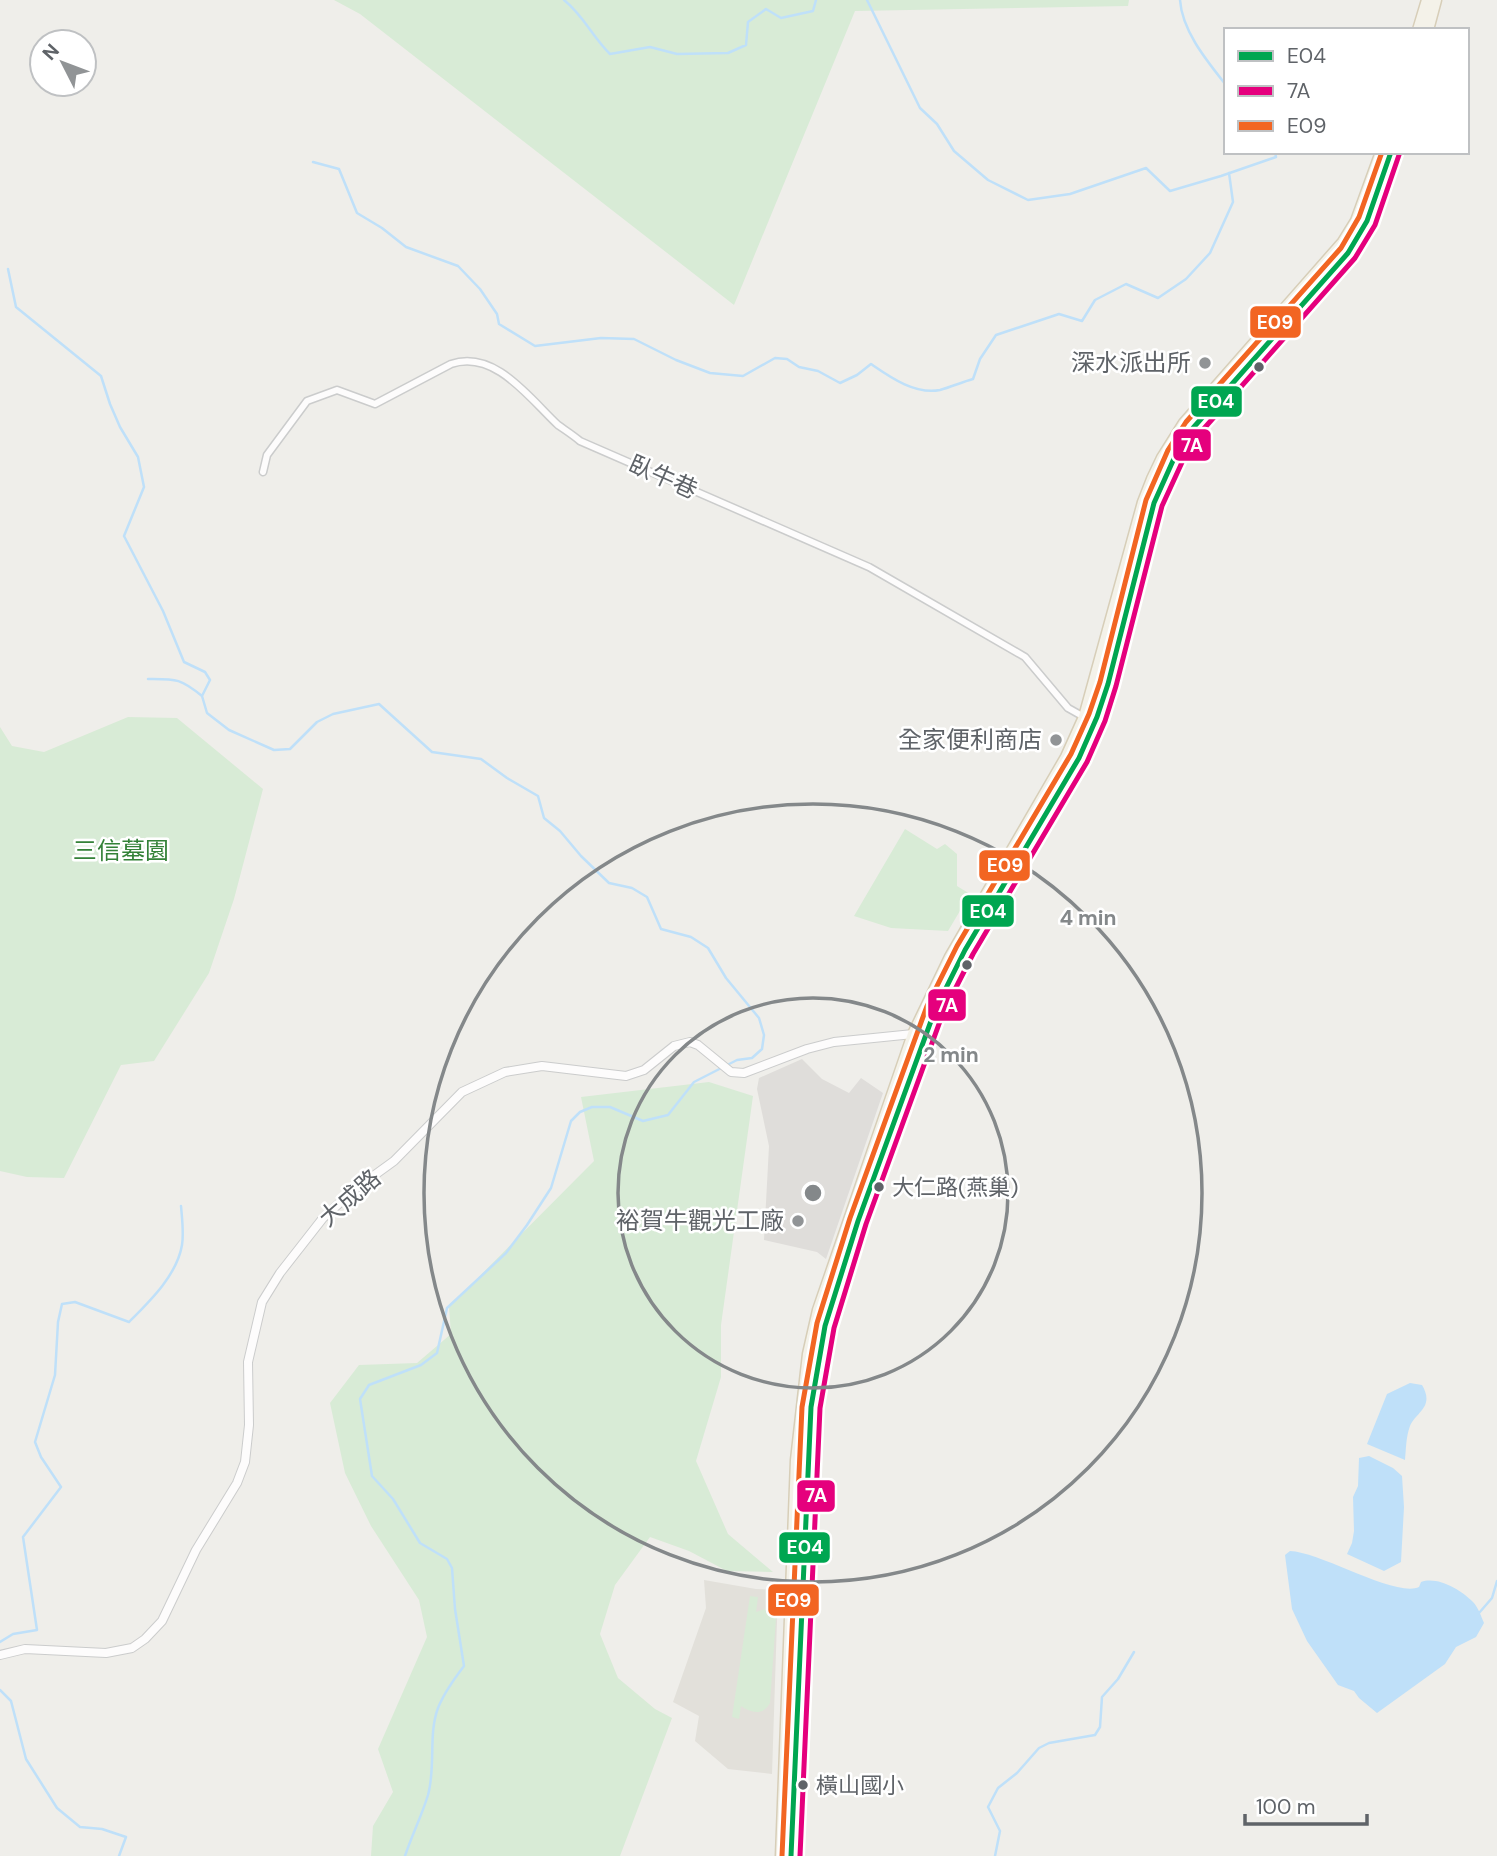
<svg xmlns="http://www.w3.org/2000/svg" width="1497" height="1856" font-family="'DM Sans','Noto Sans TC',sans-serif">
	<style>
		.industrial { fill: #dfddda }
		.education { fill: #e2e0da }
		.green { fill: #d8ebd6 }
		.water { fill: #bfe0f9 }
		.lines { fill: none; stroke-linecap: round; stroke-linejoin: round }
		.stream { stroke: #bfe0f9; stroke-width: 2.5 }
		.minor-casing { stroke: #cbcccc; stroke-width: 9 }
		.tertiary-casing { stroke: #cbcccc; stroke-width: 10 }
		.primary-casing { stroke: #d7ceb8; stroke-width: 13 }
		.minor { stroke: #fdfcfc; stroke-width: 6 }
		.tertiary { stroke: #fdfcfc; stroke-width: 8 }
		.primary { stroke: #f4f2e9; stroke-width: 10 }
		.bus-1-casing { stroke: #fff; stroke-width: 10 }
		.bus-2-casing { stroke: #fff; stroke-width: 10 }
		.bus-3-casing { stroke: #fff; stroke-width: 10 }
		.bus-1 { stroke: #00a651; stroke-width: 5 }
		.bus-2 { stroke: #e5007d; stroke-width: 5 }
		.bus-3 { stroke: #f26522; stroke-width: 5 }
		.ring { fill: none; stroke: #84888a; stroke-width: 3.5 }
		.poi-dot { fill: #919496; stroke: #fff; stroke-width: 2.5 }
		.bus-dot { fill: #5f6368; stroke: #fff; stroke-width: 2.5 }
		.labels { text-anchor: middle; stroke-width: 5; stroke-linejoin: round; paint-order: stroke }
		.bus-label { font-size: 22px; fill: #5f6368; stroke: #fff; text-anchor: start }
		.poi-label { font-size: 24px; fill: #5f6368; stroke: #fff; text-anchor: end }
		.street-label { font-size: 24px; fill: #5f6368; stroke: #fff }
		.park-label { font-size: 24px; fill: #348238; stroke: #fff }
		.centre { fill: #84888a; stroke: #fff; stroke-width: 3.5 }
		.ring-label { font-size: 21px; text-anchor: middle; font-weight: bold; fill: #84888a; stroke: #fff; stroke-width: 5; stroke-linejoin: round; paint-order: stroke }
		.line-badge { stroke: #fff; stroke-width: 2.5 }
		.badge-label { font-size: 19px; text-anchor: middle; font-weight: bold; fill: #fff }
	</style>
	<rect width="100%" height="100%" fill="#efeeea"/>
	<path class="industrial" d="M802 1059 822 1079 849 1093 861 1078 883 1093 826 1259 817 1252 764 1240 769 1146 757 1089 759 1078Z"/>
	<path class="education" d="M704 1580 756 1589 778 1590 772 1774 728 1769 695 1741 699 1716 673 1702 706 1608Z"/>
	<path class="green" d="M334 0H1129L1128 6 855 11 734 305 360 14Z
		M128 717 177 718 263 789 234 899 209 973 154 1061 121 1065 64 1178 27 1177 0 1171V727L12 746 44 752Z
		M905 829 937 849 945 844 957 854V886L970 894 948 931 891 928 854 916Z
		M709 1082 753 1096 721 1325V1377L696 1461 728 1534 773 1572 727 1571 689 1551 650 1537 615 1585 600 1634 618 1678 655 1709 672 1718 620 1856H371L373 1826 393 1792 378 1749 427 1637 419 1600 371 1526 345 1473 330 1403 359 1365 417 1363 451 1334 449 1307 594 1161 581 1097Z
		M750 1596 758 1597 756 1612 765 1609 776 1618 770 1703C763 1716 751 1713 741 1706L739 1719 732 1717Z"/>
	<path class="water" d="M1410 1383 1422 1385C1435 1407 1416 1412 1410 1426 1406 1436 1406 1450 1405 1460L1367 1444 1387 1394Z
		M1369 1456 1393 1468 1402 1476 1404 1507 1401 1562 1384 1571 1347 1554 1352 1543 1354 1531 1353 1497 1358 1486 1359 1458Z
		M1290 1551C1321 1552 1396 1598 1419 1587L1421 1582C1438 1576 1461 1590 1473 1602 1478 1607 1481 1616 1484 1623L1476 1637 1456 1647 1445 1664 1377 1713 1359 1698 1354 1691 1338 1685 1307 1641 1292 1609 1285 1555Z"/>
	<g class="lines">
		<path class="stream" d="M564 0C583 15 592 36 610 54L650 47 677 54 728 53 746 45 748 22 766 9 781 18 813 11 816 0
			M867 0 920 108 937 124 954 151 988 180 1028 200 1070 194 1146 168 1170 191 1221 176 1276 157 1275 152
			M1180 0C1182 31 1207 61 1226 85
			M313 162 339 169 357 213 382 228 406 247 458 266 480 289 497 314 499 324 535 346 601 338 634 339 676 360 710 373 743 376 775 358 787 359 799 367 818 371 840 383 857 375 871 364C890 377 915 395 940 390 951 387 962 382 973 379L980 359 996 335 1059 314 1082 321 1095 300 1126 284 1158 298 1186 279 1210 253 1233 202 1229 173
			M8 269 16 307 101 376 110 404 120 427 138 457 144 487 124 536 163 611 184 662 205 672 210 680 202 696 207 713 229 730 274 750 290 749 317 722 333 714 379 704 432 752 481 759 507 778 538 796 544 818 560 831 581 856 609 883 632 888 647 897 661 929 691 937 708 948 726 978 759 1018 764 1035 762 1049 752 1058 737 1060 694 1082 668 1115 643 1121 610 1107H592L580 1112 571 1121 551 1188 527 1225 506 1253 447 1308 437 1353 421 1365 369 1385 360 1399 372 1476 393 1499 420 1543 447 1559 452 1568 455 1609 464 1666C454 1679 444 1693 438 1708 428 1735 436 1766 428 1795 422 1815 412 1835 405 1856
			M148 679C176 679 180 678 202 696
			M1479 1613 1492 1598 1497 1581
			M0 1642 13 1634 37 1630 23 1537 61 1487 41 1457 35 1442 55 1375 58 1322 62 1304 75 1302 129 1322C150 1301 177 1275 182 1245 184 1233 182 1218 181 1206
			M0 1690 11 1701 26 1759 57 1808 80 1827 102 1829 126 1837 119 1856
			M995 1856 1000 1831 988 1807 998 1788 1017 1773 1039 1748 1049 1743 1095 1735 1100 1727 1102 1697 1118 1679 1134 1652"/>
		<g class="minor-casing">
			<path id="minor" d="M263 472 267 455 307 401 337 390 375 404 451 364C495 349 530 399 558 425 565 430 573 435 580 441L869 567 1025 657 1068 708 1084 717H1097"/>
		</g>
		<g class="tertiary-casing">
			<path id="tertiary" d="M0 1655 25 1649 106 1653 132 1648 145 1639 162 1621 196 1550 237 1483 245 1462 249 1425 248 1362 262 1302 280 1273 323 1218 354 1190 394 1161 462 1092 505 1072 542 1066 626 1076 644 1070 674 1046 690 1042 698 1045 731 1072 744 1073 807 1049 834 1042 913 1034 928 1030"/>
		</g>
		<g class="primary-casing">
			<path id="primary" d="M1418 30 1427 0
				M1428 30 1436 0
				M781 1856 796 1460 808 1354 818 1310 913 1034 950 957 1066 757 1084 717 1143 502 1152 479 1162 458 1184 423 1343 242 1356 221 1381 152
				M791 1856 811 1407 825 1326 858 1221 935 1010 965 950 1079 758 1097 717 1108 684 1154 503 1176 454 1193 428 1348 253 1367 221 1391 152"/>
		</g>
		<use href="#minor" class="minor"/>
		<use href="#tertiary" class="tertiary"/>
		<use href="#primary" class="primary"/>
		<g class="bus-1-casing">
			<path id="bus-1" d="M791 1856 811 1407 825 1326 858 1221 935 1010 965 950 1079 758 1097 717 1108 684 1154 503 1176 454 1193 428 1348 253 1367 221 1391 152"/>
		</g>
		<g class="bus-2-casing">
			<path id="bus-2" d="M800 1856 820 1408 834 1328 866 1224 943 1013 973 954 1087 762 1105 721 1116 686 1162 506 1184 458 1200 433 1355 258 1375 225 1399 155"/>
		</g>
		<g class="bus-3-casing">
			<path id="bus-3" d="M782 1856 802 1407 817 1323 850 1218 927 1006 957 946 1071 754 1089 714 1100 682 1146 500 1168 450 1186 422 1341 248 1359 217 1382 152"/>
		</g>
		<use href="#bus-1" class="bus-1"/>
		<use href="#bus-2" class="bus-2"/>
		<use href="#bus-3" class="bus-3"/>
	</g>
	<g class="ring">
		<circle cx="813" cy="1193" r="195"/>
		<circle cx="813" cy="1193" r="389"/>
	</g>
	<g class="poi-dot">
		<circle cx="1205" cy="363" r="7"/>
		<circle cx="1056" cy="740" r="7"/>
		<circle cx="798" cy="1221" r="7"/>
	</g>
	<g class="bus-dot">
		<circle cx="1259" cy="367" r="6"/>
		<circle cx="967" cy="965" r="6"/>
		<circle cx="879" cy="1187" r="6"/>
		<circle cx="803" cy="1785" r="6"/>
	</g>
	<g class="labels">
		<g class="bus-label">
			<text x="892" y="1195">大仁路(燕巢)</text>
			<text x="816" y="1793">橫山國小</text>
		</g>
		<g class="poi-label">
			<text x="1191" y="371">深水派出所</text>
			<text x="1042" y="748">全家便利商店</text>
			<text x="784" y="1229">裕賀牛觀光工廠</text>
		</g>
		<g class="street-label">
			<text transform="translate(663 477) rotate(24)" y="8">臥牛巷</text>
			<text transform="translate(350 1198) rotate(-41)" y="8">大成路</text>
		</g>
		<g class="park-label">
			<text x="121" y="859">三信墓園</text>
		</g>
	</g>
	<circle cx="813" cy="1193" r="10" class="centre"/>
	<g class="ring-label">
		<text x="1088" y="925">4 min</text>
		<text x="951" y="1062">2 min</text>
	</g>
	<g class="line-badge">
		<rect x="1249" y="305" width="53" height="34" rx="7" fill="#f26522"/>
		<rect x="1190" y="385" width="53" height="33" rx="7" fill="#00a651"/>
		<rect x="1172" y="428" width="40" height="34" rx="7" fill="#e5007d"/>
		<rect x="978" y="849" width="53" height="33" rx="7" fill="#f26522"/>
		<rect x="961" y="894" width="54" height="34" rx="7" fill="#00a651"/>
		<rect x="927" y="988" width="40" height="34" rx="7" fill="#e5007d"/>
		<rect x="796" y="1479" width="40" height="34" rx="7" fill="#e5007d"/>
		<rect x="778" y="1531" width="53" height="33" rx="7" fill="#00a651"/>
		<rect x="767" y="1583" width="53" height="34" rx="7" fill="#f26522"/>
	</g>
	<g class="badge-label">
		<text x="1275" y="329">E09</text>
		<text x="1216" y="408">E04</text>
		<text x="1192" y="452">7A</text>
		<text x="1005" y="872">E09</text>
		<text x="988" y="918">E04</text>
		<text x="947" y="1012">7A</text>
		<text x="816" y="1502">7A</text>
		<text x="805" y="1554">E04</text>
		<text x="793" y="1607">E09</text>
	</g>
	<rect x="1224" y="28" width="245" height="126" fill="#ffffff" stroke="#bfc1c3" stroke-width="2"/>
	<rect x="1238" y="51" width="35" height="10" fill="#00a651" stroke="#bfc1c3" stroke-width="2"/>
	<text x="1287" y="63" font-size="21" fill="#5f6368">E04</text>
	<rect x="1238" y="86" width="35" height="10" fill="#e5007d" stroke="#bfc1c3" stroke-width="2"/>
	<text x="1287" y="98" font-size="21" fill="#5f6368">7A</text>
	<rect x="1238" y="121" width="35" height="10" fill="#f26522" stroke="#bfc1c3" stroke-width="2"/>
	<text x="1287" y="133" font-size="21" fill="#5f6368">E09</text>
	<g transform="translate(63 63) rotate(312)"><circle r="33" fill="#ffffff" stroke="#bfc1c3" stroke-width="2"/>
	<path d="M0-5L12 26L0 18L-12 26Z" fill="#919496"/>
	<text y="-10" font-size="19" font-weight="bold" text-anchor="middle" fill="#5f6368">N</text>
	</g>
	<path d="M1245 1814v10h122v-10" fill="none" stroke="#5f6368" stroke-width="3.5"/>
	<text x="1256" y="1814" font-size="21" fill="#5f6368" stroke="#ffffff" stroke-width="5" paint-order="stroke">100 m</text>
</svg>
